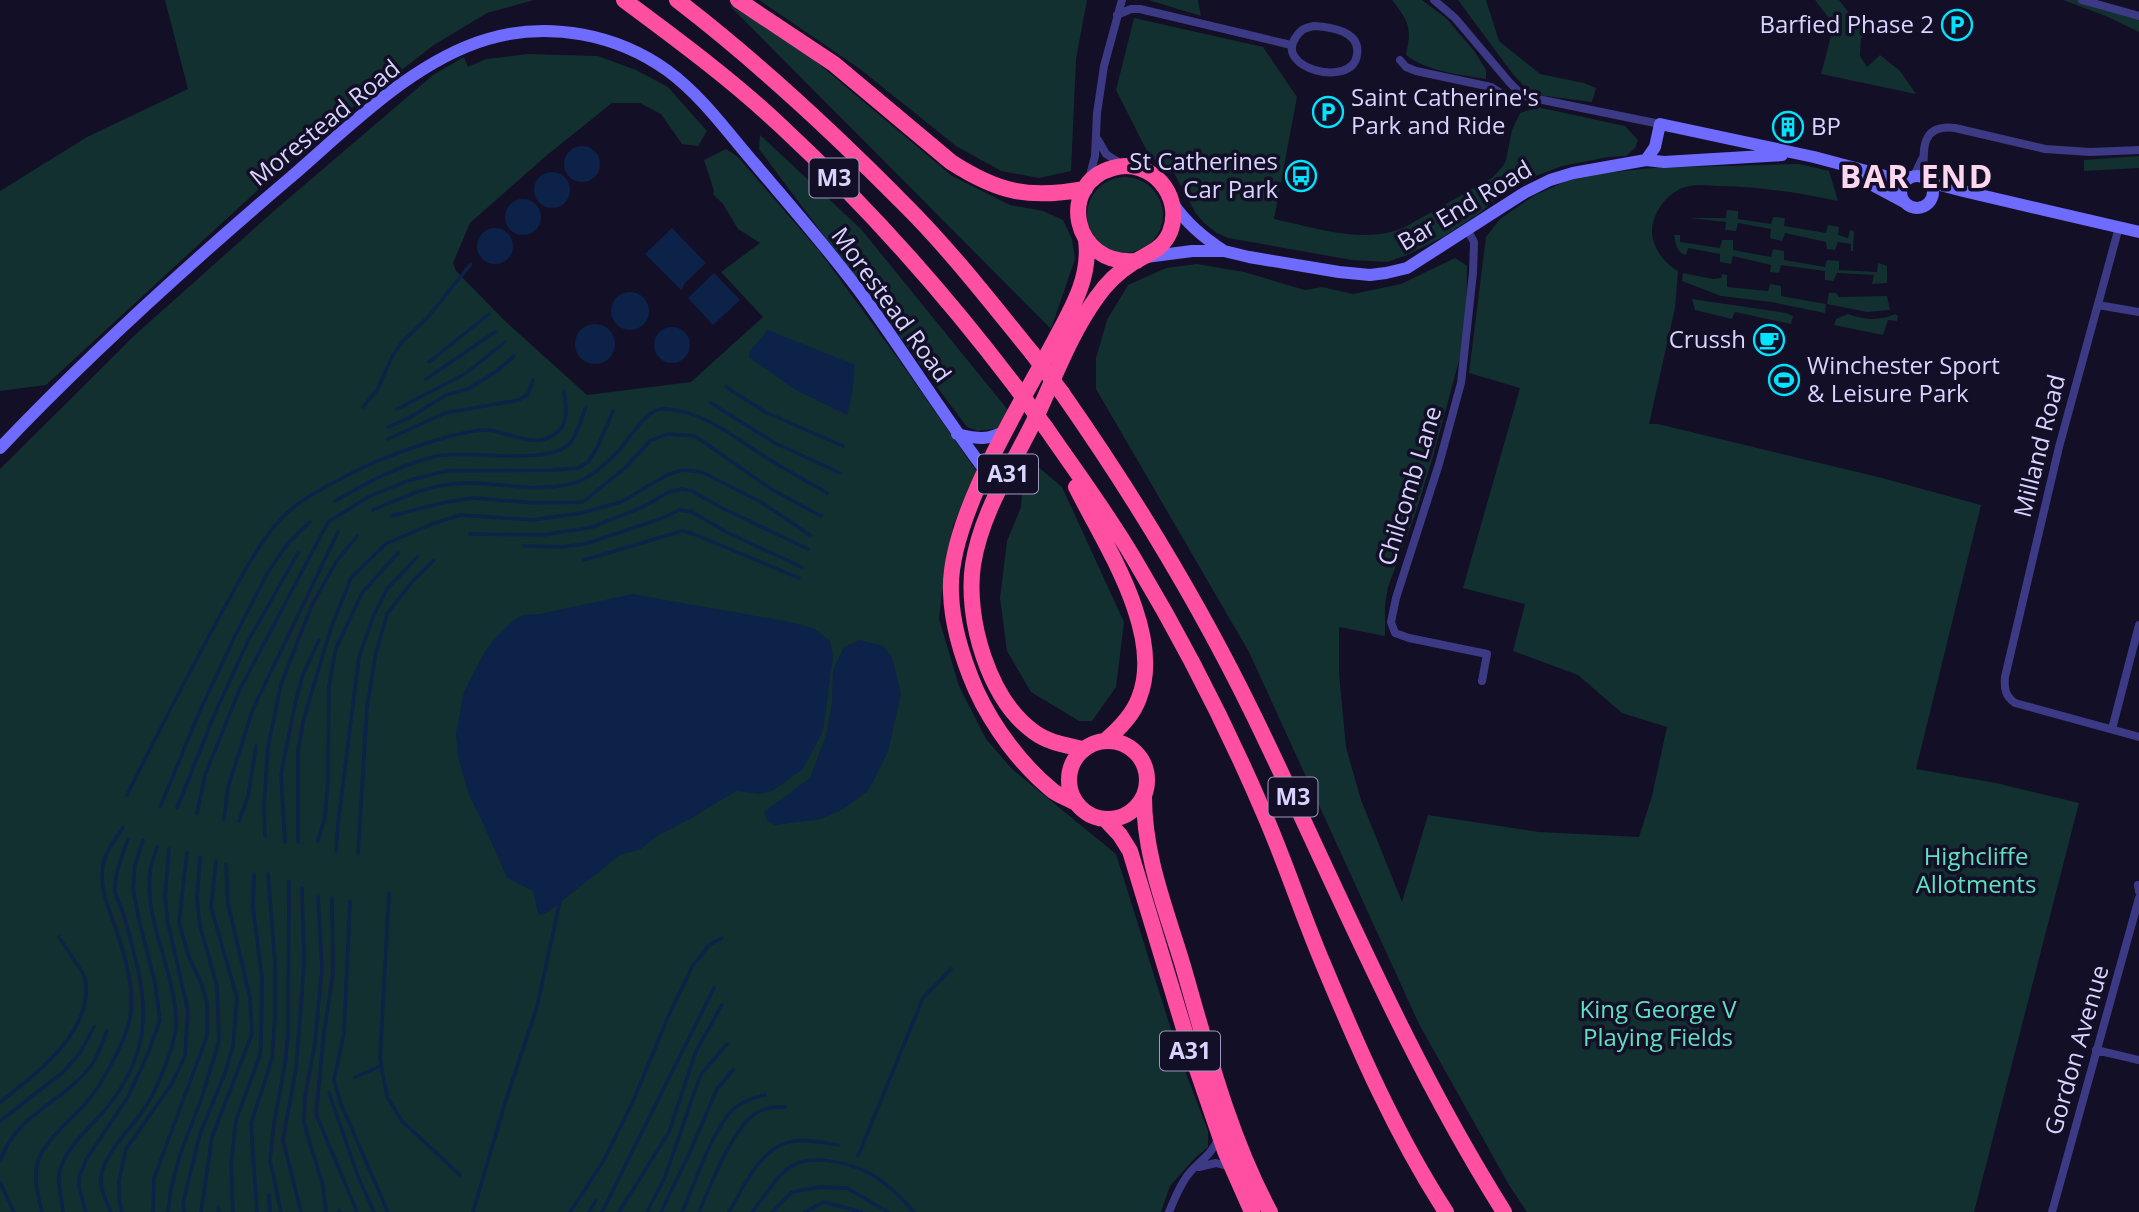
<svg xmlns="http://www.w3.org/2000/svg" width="2139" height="1212" font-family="'Open Sans',sans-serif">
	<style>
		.green { fill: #12302f }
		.water { fill: #0c2248 }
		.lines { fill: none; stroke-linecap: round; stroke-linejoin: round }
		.stream { stroke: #0c2248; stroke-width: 3.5 }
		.street { stroke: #3d3a85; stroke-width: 8 }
		.secondary { stroke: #6f6bff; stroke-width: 12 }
		.highway { stroke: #ff4fa3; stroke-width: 16 }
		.highway-bridge { stroke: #ff4fa3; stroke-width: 16 }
		.labels { text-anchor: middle; stroke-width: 7; stroke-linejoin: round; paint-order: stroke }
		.shield { fill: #130f26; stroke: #9e99be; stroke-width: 2 }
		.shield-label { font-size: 23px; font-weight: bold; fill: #d9d4ff }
		.poi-label { font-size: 24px; fill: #d9d4ff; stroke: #130f26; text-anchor: end }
		.street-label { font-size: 24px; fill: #d9d4ff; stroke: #130f26 }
		.park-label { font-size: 24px; fill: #5fe0c0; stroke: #130f26 }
		.district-label { font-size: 32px; font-weight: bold; letter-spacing: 2px; fill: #ffd6f0; stroke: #130f26 }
	</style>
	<rect width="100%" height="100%" fill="#130f26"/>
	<path class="green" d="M165 0H534L487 13 434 45 322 131 46 385 0 391V191L87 137 188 89Z
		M759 0H1112H1087L1076 59 1071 171 1039 178 1001 171 956 146 860 69Z
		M1148 0H1198L1201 16Z
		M1392 0H1422L1446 18 1475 52 1486 70V79C1459 74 1428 72 1406 55 1412 27 1409 22 1392 0Z
		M1458 0H1486L1499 41 1540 74 1584 83 1596 88 1592 102 1531 94 1512 73Z
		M1815 0H1839L1866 34 1861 38 1860 56 1867 67 1880 55 1900 71 1916 94 1821 74 1834 25Z
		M2063 0H2086L2139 14V32L2106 16Z
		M729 5 801 49 952 176 1010 205 1043 211 1063 220 1072 239 1075 259 1051 329Z
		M1134 18 1263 47 1297 97 1274 219C1317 228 1364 245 1405 227L1492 178 1503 166 1506 160 1512 130 1520 113 1537 107 1625 126 1638 140 1635 148 1626 156 1608 157 1562 166 1511 185 1481 212 1443 237 1407 255 1387 262 1352 260 1228 238 1217 233 1204 223 1195 212 1173 171 1150 157 1116 90Z
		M528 54 598 56 636 70 668 87 707 131 698 146 682 144 661 114 640 103H612L546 156 470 223 453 263 456 271 505 321 587 395 691 382 763 317 721 272 760 243 738 229 723 204 713 194 714 191 704 160 726 149 738 157 820 252 899 360 977 472 953 526 942 591 939 619 959 686 986 739 1012 769 1116 854 1179 1055 1208 1131V1147L1195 1158 1170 1186 1161 1212H0V469L136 334 275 210 433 75 464 57 468 67 486 59Z
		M760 135 861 229 1008 410 1001 428 978 431 967 427 759 149Z
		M2139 156V168L2084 171V160Z
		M1799 164 1829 171 1838 201C1798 192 1760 187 1719 186 1708 186 1696 184 1686 187 1667 192 1652 213 1652 232 1653 249 1665 264 1678 271L1675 308 1649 424H1658L1882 478 1981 505 1916 769 1996 783 2079 803 1974 1212H1527L1509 1185 1419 1024 1249 652 1096 389V358L1107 320 1128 285 1166 268 1197 264 1244 272 1305 290 1322 287 1353 294 1401 284 1455 258 1467 266 1466 335 1434 453 1416 512 1388 587 1385 606V636L1339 627V674L1346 747 1361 800 1402 902 1428 815 1539 832 1639 837 1652 796 1667 727 1622 713 1578 675 1513 651 1525 604 1463 588 1520 388 1469 373 1486 237 1500 219 1535 195 1578 176 1652 168Z
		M1087 215a38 38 0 1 1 76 0a38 38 0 1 1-76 0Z
		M1727 210 1738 211V219L1771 224 1773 217 1785 218 1784 226 1826 233 1828 225 1839 227 1838 235 1848 238 1850 230 1854 231 1853 251H1851V244L1838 242 1835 250 1827 249 1826 242 1785 233 1782 241 1770 238 1771 229 1738 223 1736 231 1725 230 1726 222 1689 218H1726Z
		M1674 235H1680V242L1720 248 1722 240H1733V250L1771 257 1773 249 1784 251V260L1825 267 1827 260 1839 261V270L1877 272 1878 263 1887 266V283L1872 284 1874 275 1837 273 1833 281 1825 280V271L1781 265 1779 273 1770 272 1771 265 1733 256 1731 264 1720 262V254L1688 248 1686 255C1676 252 1676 244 1674 235Z
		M1683 273 1713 279 1721 278 1722 274 1727 275V287L1768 291 1770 284 1781 286V296L1826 304 1825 313 1771 302 1721 296 1682 281Z
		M1829 293H1836L1839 297 1887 296 1890 310 1867 312 1827 304Z
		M1692 299 1786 313 1793 316 1791 324 1735 312 1732 319 1695 310Z
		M1848 314C1864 320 1879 321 1895 314L1898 316 1897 321 1888 320 1883 335 1834 325 1836 319Z
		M1024 466H1037L1062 487 1124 622 1116 687 1092 721H1079L1031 692 1007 651 1000 598 1007 541 1021 507Z"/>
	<path class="water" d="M564 164a18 18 0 1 1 36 0a18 18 0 1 1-36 0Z
		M534 190a18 18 0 1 1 36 0a18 18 0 1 1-36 0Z
		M505 217a18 18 0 1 1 36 0a18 18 0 1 1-36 0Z
		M672 228 706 263 684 284 682 291 645 254Z
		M477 246a18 18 0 1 1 36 0a18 18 0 1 1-36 0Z
		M714 273 740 300 713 325 688 298Z
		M611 311a19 19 0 1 1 38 0a19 19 0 1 1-38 0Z
		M575 344a20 20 0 1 1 40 0a20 20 0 1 1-40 0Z
		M654 345a18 18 0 1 1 36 0a18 18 0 1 1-36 0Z
		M768 330 855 365 852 395 847 415 794 389 749 357V352Z
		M633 594 795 623 815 629 830 641 833 656 823 731 803 769 772 791 761 794 736 791 690 819 657 836 641 849 620 855 549 911 543 915 538 913 533 891 507 878 483 823 469 795 458 756 456 733 464 692 484 653 494 639 511 622 523 615 540 614Z
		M860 640 883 646 892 657 901 694 888 752 868 791 843 809 821 819 775 825 767 820 764 812 810 778 826 735 832 703 833 669 844 647Z"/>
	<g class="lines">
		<path class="stream" d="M429 362 489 314
			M426 379 495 332
			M726 387 765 412 843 446
			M711 403 775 443 840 473
			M363 407 377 390 393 355 403 341 427 318 471 264
			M397 409 465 374 505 342
			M388 427 409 418 446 395 468 389 497 371 514 356
			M388 439 445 413 519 400 528 394 533 380
			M335 501C366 483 398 466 433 457 468 448 549 468 571 442 578 433 581 418 586 407
			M373 510C403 497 431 484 464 483 499 482 529 492 565 485 570 484 576 483 580 481 596 474 610 460 621 448 633 434 647 406 668 409 705 412 737 439 767 458 786 470 807 481 827 493
			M391 516 446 502 474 498 534 503 583 502 625 468 650 441 667 434 695 436 771 489 821 516
			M470 534 543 535 592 527 643 507 669 492 681 489 692 491 722 508 808 549
			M524 546 561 547 585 544 660 519 679 510 692 512 728 533 802 567
			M584 560 682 531 691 533 799 578
			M127 795C159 731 192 666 227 603 242 576 260 540 282 518 300 499 325 487 348 475 379 458 449 433 483 430 507 429 532 451 555 434 570 424 566 407 564 391
			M160 807 199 713 235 636 268 572 288 543 310 522
			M177 808 215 713 248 641 298 553
			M197 813 205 775 239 691 328 522 370 496 410 480 446 471 554 470 578 468 588 462 597 448 613 411
			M224 819 228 787 253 709 338 532
			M239 821 248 796 256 746
			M265 836 264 807 268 747 281 684 312 605 336 562 357 536
			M318 841 325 817 328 780 329 686 336 648 362 593 398 553
			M285 842 281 774 295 704 303 674 319 640
			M298 842V750L304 718 331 628 351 578 387 543 432 524 460 515 533 520 581 513 621 502 667 475 682 470 702 472 761 502 810 535
			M336 850 338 824 359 657 373 617 387 589 417 557
			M358 854 367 707 376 653 387 614 411 583 434 560
			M389 893 380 1059 387 1097 402 1121 460 1175
			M318 897 322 968 315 1043 305 1097 304 1123 323 1186 326 1212
			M332 898 333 974 324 1033 316 1114 357 1212
			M350 901 344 1033 334 1080 341 1104 388 1212
			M355 1077 381 1066
			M329 1093 359 1179 374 1212
			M0 1102C36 1074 95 1031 85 978 84 973 63 944 59 937
			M0 1121 62 1073 80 1053 94 1027
			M858 1156 923 998 951 969
			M0 1161C17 1113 61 1104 91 1066 98 1057 102 1042 107 1031
			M0 1182 14 1212
			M269 1195 270 1212
			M218 1207 219 1212
			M339 1210V1212
			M42 1212C38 1197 34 1180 37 1164 42 1143 72 1118 87 1102 101 1086 124 1043 129 1022 136 995 127 964 119 938 111 912 97 889 104 861 107 849 116 838 123 828
			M63 1212C62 1200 58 1186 59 1175 64 1146 92 1127 109 1105 123 1088 134 1065 140 1043 150 1001 135 956 124 916 122 908 116 899 115 891 114 873 123 854 128 839
			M86 1212 79 1187V1177L87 1158 128 1097 149 1051 160 1020 155 983 138 916 133 887 135 865 143 840
			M111 1212C107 1203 101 1192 101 1182 99 1158 132 1128 144 1109 156 1092 175 1046 176 1025 177 974 144 922 150 872 151 864 155 855 157 847
			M122 1212 119 1199V1181L126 1149 171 1085 185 1056 188 1011 168 923 165 897 169 849
			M153 1212 154 1178 207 1036V1003L202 985 188 955 179 922 187 853
			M168 1212 171 1188 180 1155 202 1097 219 1041 217 986 200 926 197 899 200 857
			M184 1212 183 1203 200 1134 225 1073 233 1046 237 998 211 907 216 862
			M201 1212 212 1137 252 1034 250 998 228 904 226 864
			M233 1212 231 1165 236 1120 260 1055 261 1044 262 978 253 907 254 874
			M257 1212 251 1123 272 1059 275 1017V963L268 874
			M281 1212 270 1160 274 1123 285 1064 288 1033 289 882
			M301 1212 283 1140 296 1068 301 1006 304 961 302 888
			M473 1212 505 1103 537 1007 560 901
			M570 1212 604 1160 634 1099 668 1017 692 967 709 945 722 938
			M589 1212 596 1200
			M602 1212 714 988
			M619 1212 669 1132 696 1051 722 1005
			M647 1212 665 1177 695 1090 702 1073 727 1044
			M661 1212 690 1152 717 1089 733 1070
			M682 1212C696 1181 707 1144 727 1116 736 1104 751 1098 765 1095
			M699 1212C710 1186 733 1126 758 1112 767 1107 775 1107 785 1107
			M729 1212C743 1187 762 1145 794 1141 809 1139 824 1143 838 1145
			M752 1212C763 1199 773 1181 786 1170 807 1152 847 1162 869 1173 886 1182 901 1198 914 1212
			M772 1212 792 1192 820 1187 847 1188 888 1212
			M805 1212 824 1202 861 1212"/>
		<path class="street" d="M1434 0 1455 18 1510 83 1518 91 1528 97 1660 124
			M2082 0 2139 16
			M1117 15 1131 9H1140L1291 45
			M1314 26C1331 27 1361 31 1357 55 1352 89 1273 68 1296 37 1301 29 1305 28 1314 26Z
			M1400 60 1406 67 1416 71 1491 87 1510 99 1518 91
			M1098 140 1106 154 1123 165
			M1914 176 1922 159
			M1924 177C1923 150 1920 124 1955 128L2045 149 2090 152 2139 150
			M1089 179 1095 156 1097 113 1104 66 1122 0
			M2119 227 2059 447 2005 677C2004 688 2005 696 2015 703L2139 737
			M1468 231 1474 242 1473 273 1461 383 1439 464 1396 598 1391 622 1395 633 1409 638 1487 654 1482 681
			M2098 305 2139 312
			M2112 729 2139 625
			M2138 885 2139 891
			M2096 1050 2139 1060
			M1199 1167 1216 1163 1231 1167
			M1169 1212C1174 1200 1179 1187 1187 1176 1199 1160 1210 1158 1219 1137
			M2052 1212 2139 898"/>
		<path class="secondary" d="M1646 160 1664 162 1782 155
			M1848 172 1904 202
			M1901 192a16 16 0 1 1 32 0a16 16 0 1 1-32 0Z
			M1929 182 1963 191 2139 232
			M1172 202C1186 223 1203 237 1224 251
			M1146 257 1192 251H1224L1249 257 1339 272 1370 275 1386 273 1407 268 1524 193 1550 180 1573 173 1646 160 1655 147 1660 124 1814 157 1904 181
			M957 434C978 439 988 441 1007 430
			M0 448C91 352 190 263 291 177 349 127 413 61 488 39 549 21 617 34 668 71 702 96 728 133 755 164 793 209 832 253 866 300 907 357 944 416 986 472"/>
		<path class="highway" d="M624 0C678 40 732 80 781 126 869 208 943 291 1015 386
			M677 0C759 63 834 133 907 207 952 252 992 304 1032 353
			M738 0 834 64 951 162C999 193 1029 199 1085 189
			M1062 393C1134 496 1199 603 1254 716 1335 883 1405 1055 1504 1212
			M1046 428C1077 473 1110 517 1137 564 1186 646 1229 731 1266 818 1287 867 1303 917 1324 966 1359 1050 1396 1135 1446 1212
			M1076 487C1104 543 1165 634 1139 698 1133 715 1120 728 1106 740
			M1069 780a39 39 0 1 1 78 0a39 39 0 1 1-78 0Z
			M1083 749C1066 745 1049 743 1034 732 989 700 965 619 973 565 981 512 1014 463 1037 415 1055 376 1072 331 1097 297 1106 284 1117 273 1131 264 1146 254 1162 251 1170 232 1184 196 1151 157 1113 168 1057 183 1071 267 1137 261
			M1144 796C1144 857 1166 909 1183 966 1207 1049 1229 1136 1270 1212
			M1076 803C1069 799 1060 796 1053 791 1021 765 993 727 976 690 963 660 952 626 951 593 947 520 1021 404 1055 340 1072 308 1091 277 1086 240
			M1105 819 1120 835 1130 851 1191 1052 1225 1151 1252 1212"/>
		<path class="highway-bridge" d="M1032 353 1062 393
			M1015 386 1046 428"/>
	</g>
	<defs>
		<g id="parking-ring" transform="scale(1.575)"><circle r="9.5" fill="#130f26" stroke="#00e5ff" stroke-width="1.5"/><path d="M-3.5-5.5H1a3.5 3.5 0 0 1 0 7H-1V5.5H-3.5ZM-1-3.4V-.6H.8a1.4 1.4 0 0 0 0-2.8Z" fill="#00e5ff"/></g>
		<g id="building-ring" transform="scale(1.575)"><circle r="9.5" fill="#130f26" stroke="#00e5ff" stroke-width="1.5"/><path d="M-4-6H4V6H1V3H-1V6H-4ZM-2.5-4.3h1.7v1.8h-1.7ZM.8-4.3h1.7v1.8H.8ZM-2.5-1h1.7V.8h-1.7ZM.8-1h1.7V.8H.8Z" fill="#00e5ff"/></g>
		<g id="bus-ring" transform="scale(1.575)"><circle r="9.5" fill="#130f26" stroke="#00e5ff" stroke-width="1.5"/><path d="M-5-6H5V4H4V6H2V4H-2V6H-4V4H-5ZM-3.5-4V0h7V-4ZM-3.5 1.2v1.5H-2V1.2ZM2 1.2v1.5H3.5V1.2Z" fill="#00e5ff"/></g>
		<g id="cafe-ring" transform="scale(1.575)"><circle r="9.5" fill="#130f26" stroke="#00e5ff" stroke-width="1.5"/><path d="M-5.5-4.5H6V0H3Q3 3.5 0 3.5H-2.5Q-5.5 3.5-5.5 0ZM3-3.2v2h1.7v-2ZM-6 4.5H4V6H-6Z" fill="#00e5ff"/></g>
		<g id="stadium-ring" transform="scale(1.575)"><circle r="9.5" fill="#130f26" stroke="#00e5ff" stroke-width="1.5"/><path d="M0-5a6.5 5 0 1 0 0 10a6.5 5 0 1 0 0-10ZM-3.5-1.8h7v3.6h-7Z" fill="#00e5ff"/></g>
	</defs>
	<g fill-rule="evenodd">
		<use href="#parking-ring" x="1957" y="25"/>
		<use href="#parking-ring" x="1328" y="112"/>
		<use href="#building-ring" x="1788" y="127"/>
		<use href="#bus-ring" x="1301" y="176"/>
		<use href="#cafe-ring" x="1769" y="340"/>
		<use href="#stadium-ring" x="1784" y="380"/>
	</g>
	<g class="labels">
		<g class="shield">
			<rect x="809.5" y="158.5" width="49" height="39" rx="5"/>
			<rect x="978" y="454.5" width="60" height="39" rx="5"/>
			<rect x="1268.5" y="777.5" width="49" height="39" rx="5"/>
			<rect x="1160" y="1031.5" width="60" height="39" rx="5"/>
		</g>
		<g class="shield-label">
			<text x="834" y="186">M3</text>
			<text x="1008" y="482">A31</text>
			<text x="1293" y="805">M3</text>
			<text x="1190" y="1059">A31</text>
		</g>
		<g class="poi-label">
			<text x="1934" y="33">Barfied Phase 2</text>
			<text x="1351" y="106" text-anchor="start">Saint Catherine's<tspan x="1351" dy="28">Park and Ride</tspan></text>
			<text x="1811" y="135" text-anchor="start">BP</text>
			<text x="1278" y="170">St Catherines<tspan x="1278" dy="28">Car Park</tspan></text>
			<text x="1746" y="348">Crussh</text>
			<text x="1807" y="374" text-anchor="start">Winchester Sport<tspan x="1807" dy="28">&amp; Leisure Park</tspan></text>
		</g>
		<g class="street-label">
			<text transform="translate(325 123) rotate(-39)" y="8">Morestead Road</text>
			<text transform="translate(1465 206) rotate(-31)" y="8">Bar End Road</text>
			<text transform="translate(891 305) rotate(54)" y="8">Morestead Road</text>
			<text transform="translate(2040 446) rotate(-76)" y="8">Milland Road</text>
			<text transform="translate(1410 486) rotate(-73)" y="8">Chilcomb Lane</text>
			<text transform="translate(2077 1050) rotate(-74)" y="8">Gordon Avenue</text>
		</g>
		<g class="park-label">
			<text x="1976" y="865">Highcliffe<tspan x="1976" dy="28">Allotments</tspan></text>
			<text x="1658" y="1018">King George V<tspan x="1658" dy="28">Playing Fields</tspan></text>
		</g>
		<g class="district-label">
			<text x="1917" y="188">BAR END</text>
		</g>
	</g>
</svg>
